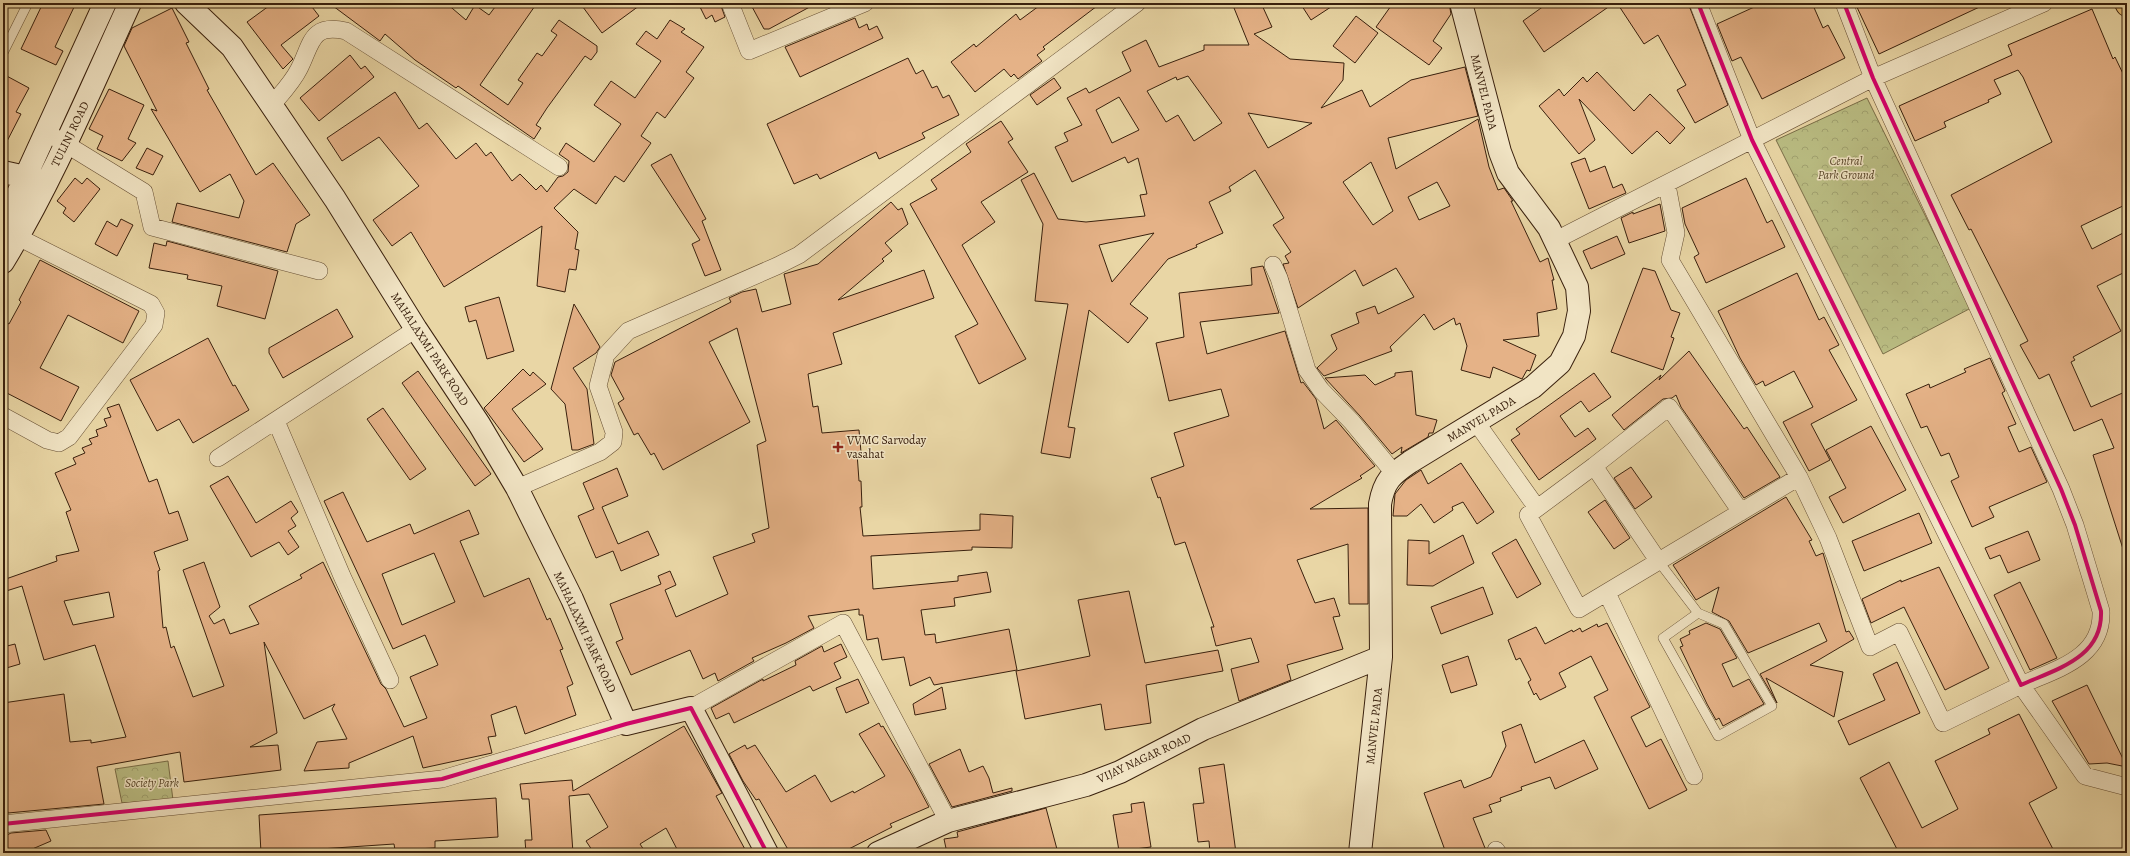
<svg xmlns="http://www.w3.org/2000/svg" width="2130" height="856" font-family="Alegreya,serif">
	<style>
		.park { fill: url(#park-crowns); stroke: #7a6e48 }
		.building { fill: #e5b287; stroke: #39200d; fill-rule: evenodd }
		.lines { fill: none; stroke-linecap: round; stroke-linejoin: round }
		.lane-casing { stroke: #654e33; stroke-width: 10 }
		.street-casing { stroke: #654e33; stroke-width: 18 }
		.secondary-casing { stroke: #39200d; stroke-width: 24 }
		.primary-casing { stroke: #39200d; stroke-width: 24 }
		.lane { stroke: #f1e4c4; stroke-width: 9 }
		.street { stroke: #f1e4c4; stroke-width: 17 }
		.secondary { stroke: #f1e4c4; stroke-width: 22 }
		.primary { stroke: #e4bb72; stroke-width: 22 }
		.cycleway-casing { stroke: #f1e4c4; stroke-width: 6 }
		.cycleway { stroke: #d6006c; stroke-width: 4 }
		.poi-dot { fill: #8f2418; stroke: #f1e4c4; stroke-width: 1.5 }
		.labels { text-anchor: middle; stroke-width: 3; stroke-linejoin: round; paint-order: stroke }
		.street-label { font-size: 12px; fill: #39200d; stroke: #f1e4c4 }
		.park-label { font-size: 12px; font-style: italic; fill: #59472a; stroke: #f1e4c4 }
		.poi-label { font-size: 12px; fill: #39200d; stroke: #f1e4c4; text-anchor: start }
	</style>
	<defs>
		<pattern id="park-crowns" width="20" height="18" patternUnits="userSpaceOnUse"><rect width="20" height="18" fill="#babd83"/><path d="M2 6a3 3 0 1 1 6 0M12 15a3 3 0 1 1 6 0" fill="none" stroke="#a1a270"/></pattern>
	</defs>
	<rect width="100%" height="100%" fill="#e9d6a5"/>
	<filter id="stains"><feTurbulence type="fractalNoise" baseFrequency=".005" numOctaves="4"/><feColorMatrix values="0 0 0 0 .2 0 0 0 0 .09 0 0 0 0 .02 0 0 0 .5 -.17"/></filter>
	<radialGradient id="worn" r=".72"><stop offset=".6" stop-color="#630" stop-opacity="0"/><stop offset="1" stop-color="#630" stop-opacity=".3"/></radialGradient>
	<path class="park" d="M1867 98 1971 308 1883 354 1776 140Z
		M168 761 173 800 122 803 115 769Z"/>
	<path class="building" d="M43 3H76L55 47 63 51 56 65 21 49Z
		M273 3H309L319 16 281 45 293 59 283 69 247 22Z
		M329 3H446L466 20 475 5 489 15 498 3H537L480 85 508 105 523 83 518 80 537 53 542 56 557 35 551 31 559 20 597 46V52L591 60 585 56 547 108 536 125 541 128 534 139 458 86 456 88 415 60 385 34 380 41Z
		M580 3H643L602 33Z
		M698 3H720L725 17 715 22 712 15 706 19Z
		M750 3H817L769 29H764Z
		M1043 3H1101L1043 47 1045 49 1037 55 1042 61 1018 79 1014 74 1011 77 1004 69 975 92 951 62 974 44 976 47 1016 14 1020 20Z
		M1232 3H1261L1272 27 1254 34 1290 59 1344 63 1343 80 1321 108 1362 90 1370 107 1411 80 1465 67 1478 116 1388 138 1396 169 1478 119 1489 167 1498 190 1504 188 1513 201H1511L1540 262 1548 258 1554 280H1552L1557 309 1537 313 1539 336 1503 340 1536 355 1530 371 1527 370 1522 379 1493 367 1490 378 1461 370 1467 346 1460 323 1456 325 1454 318 1434 330 1424 314 1390 347 1392 351 1324 376 1317 368 1337 349 1331 335 1359 323 1356 313 1375 306 1378 314 1414 297 1396 268 1363 286 1355 270 1298 308 1283 264 1289 263 1285 256 1291 252 1273 225 1284 218 1255 170 1229 187 1231 191 1209 202 1223 233 1196 245 1197 247 1168 259 1130 304 1148 318 1128 343 1089 310 1068 427 1075 428 1070 458 1041 453 1068 304 1035 301 1043 224 1021 180 1034 173 1058 219 1086 222 1145 216 1140 195 1147 194 1138 158 1128 163 1125 157 1072 182 1055 147 1068 141 1064 133 1082 125 1067 98 1086 88 1089 93 1131 71 1122 52 1146 40 1159 67 1204 50V45H1249ZM1188 76 1222 123 1194 141 1178 115 1166 122 1147 91 1176 77 1177 80ZM1119 97 1139 130 1112 143 1096 110ZM1248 113 1310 123H1312L1268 148ZM1371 162 1393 211 1373 225 1343 182ZM1437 182 1450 206 1419 220 1408 197ZM1154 233 1112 282 1099 245Z
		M1300 3H1337L1311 20Z
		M1393 3H1449L1451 14 1433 41 1442 48 1429 65 1376 27Z
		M1548 3H1614L1544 52 1523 21Z
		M1617 3H1688L1728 105 1695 123 1677 90 1686 85 1658 35 1644 44Z
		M1763 3H1812L1823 28 1828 25 1845 58 1762 99 1741 57 1732 61 1717 24Z
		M1855 3H1988L1879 54Z
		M172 8 189 42 186 43 209 89 207 90 256 175 273 163 310 215 296 224 287 252 172 222 177 203 239 218 244 201 230 174 200 192 151 109 157 111 124 46 132 28Z
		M2092 9 2113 59 2115 57 2127 82V204L2081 226 2092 249 2127 231V271L2097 286 2121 331 2073 357 2075 360 2071 362 2091 407 2127 391V552H2124L2093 455 2114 448 2102 419 2074 431 2049 374 2039 379 2020 345 2028 341 1971 229 1969 230 1951 195 2052 142 2023 77 2018 70 1994 80 2001 94 1988 100 1989 102 1944 122 1946 127 1915 141 1899 106 2012 55 2008 45Z
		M1356 16 1378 33 1355 63 1333 46Z
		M855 18 859 28 867 24 869 30 877 26 883 38 800 77 785 47Z
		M670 20 685 29 681 32 704 47 686 72 694 78 665 118 657 112 641 136 651 143 624 182 615 176 596 204 574 189 554 208 578 232 575 249 579 250 576 270 569 269 565 292 537 286 542 226 444 287 411 232 392 246 373 220 419 186 379 137 342 161 327 138 395 92 419 129 427 123 456 159 476 143 486 156 491 152 512 181 520 174 536 190 541 185 547 192 558 177 563 176 568 172 569 161 559 154 566 143 594 162 621 124 594 105 611 81 635 98 661 61 636 44 646 31 657 39Z
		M350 55 361 69 365 66 374 77 319 121 300 98Z
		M908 58 916 74 923 70 932 88 937 86 943 98 949 95 959 115 922 133 925 138 879 159 876 152 820 179 817 174 794 184 767 124Z
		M1597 72 1634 111 1650 94 1685 128 1670 144 1657 131 1632 154 1579 99 1595 140 1579 154 1539 106 1559 89 1564 96 1583 77 1587 82Z
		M3 74 29 88 16 112 21 114 3 149Z
		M1054 78 1061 88 1037 105 1030 95Z
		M109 89 144 105 128 139 136 143 122 161 97 149 103 136 89 129Z
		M1001 121 1013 139 1008 142 1028 172 981 202 995 222 962 245 1026 359 979 384 955 336 978 324 910 204 937 189 931 180 971 152 966 144Z
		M147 148 163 156 153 175 136 168Z
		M671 154 706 219 702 221 721 270 705 276 692 244 700 240 651 165Z
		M1585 158 1590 172 1605 166 1613 188 1622 184 1626 193 1589 209 1571 163Z
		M75 178 82 184 87 178 100 189 74 222 63 213 66 208 57 201Z
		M1746 178 1767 223 1772 220 1785 247 1706 283 1694 257 1699 254 1685 224 1682 208Z
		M891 202 898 210 902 208 908 224 885 243 892 251 882 259 884 261 838 300 924 270 934 298 833 333 842 364 808 374 813 407 818 406 822 433 859 430 861 452 857 453 859 481H861L862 507H860L863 536 980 530V514L1013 516 1012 548 972 547V550L871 556 873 589 958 581V576L987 572 991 592 954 598 955 606 921 610 925 635 935 634 936 643 1009 629 1017 670 934 685 930 677 910 686 904 657 882 660 878 638 867 640 863 615H859V609L808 616 814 628 786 643 752 658 754 661 718 681 715 673 703 679 690 650 631 675 616 642 623 639 610 604 661 584 658 576 670 571 676 585 665 590 676 617 728 594 713 557 755 542 752 534 769 528 757 445 766 441 737 328 709 342 750 422 663 470 654 453 651 455 638 433 634 435 618 403 624 399 611 375 615 362 731 302 729 298 742 292 756 289 762 312 791 304 784 274 818 264Z
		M1660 204 1665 231 1629 243 1621 218 1633 212V214Z
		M121 219 133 225 117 256 95 244 107 221 117 227Z
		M1617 236 1625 254 1591 269 1583 251Z
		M167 241 278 271 265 319 217 306 222 286 187 279 188 275 149 268 154 243 166 246Z
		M40 260 139 311 123 343 68 315 40 368 79 387 61 421 3 391V331L7 323 9 324 21 302 19 300Z
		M1263 266 1279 313 1200 322 1207 354 1285 331 1301 383 1303 382 1316 399 1324 429 1336 420 1375 466 1360 476 1362 478 1310 509 1368 508V604H1349L1348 544 1297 560 1315 603 1334 598 1340 616 1333 617 1343 649 1287 665 1291 680 1239 701 1231 669 1259 662 1251 638 1216 646 1211 627H1214L1185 542 1175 545 1160 497 1158 498 1151 478 1184 466 1174 433 1229 416 1221 389 1169 401 1156 343 1184 337 1179 293 1252 285 1251 268Z
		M1643 268 1655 271 1671 310 1680 313 1671 337 1674 338 1663 370 1611 352Z
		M1797 273 1819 320 1824 317 1839 345 1829 350 1857 400 1811 424 1830 460 1809 471 1783 422 1813 407 1794 371 1765 386 1763 381 1756 385 1740 358 1718 311Z
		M499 297 514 351 487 359 476 320 469 322 465 307Z
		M574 304 600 347 596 353 573 368 587 389 594 444 578 450H572L565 404 551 389Z
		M337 309 353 337 283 378 269 353V348Z
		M208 338 233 386 235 385 249 410 193 443 179 419 157 431 130 380Z
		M1689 351 1744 429 1747 427 1780 477 1744 498 1681 407 1676 395 1672 398 1663 399 1624 430 1612 415 1661 375 1659 380Z
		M1990 358 2005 391 2002 393 2016 424 2008 427 2019 452 2031 447 2047 482 1989 507 1994 517 1972 527 1951 481 1959 477 1949 453 1941 456 1927 426 1921 428 1906 394 1929 384 1930 388 1966 372 1964 369Z
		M523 369 530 376 533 372 546 384 512 409 543 449 524 462 484 408Z
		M418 371 491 474 475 486 402 383Z
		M1412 371 1416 415 1437 420 1433 433H1429L1428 437 1401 453 1402 447 1392 454 1360 416 1325 378 1365 375 1375 385 1395 376V373Z
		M1594 373 1611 397 1589 412 1581 401 1560 416 1575 437 1588 428 1596 439 1539 480 1511 440 1520 434 1516 429Z
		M119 404 149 482 157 479 169 514 178 511 188 540 154 552 160 570 158 571 163 628 166 627 171 648 174 646 193 697 224 686 183 570 204 562 220 607 209 616 214 624 224 619 230 634 259 624 249 606 302 578 300 575 323 562 381 684 386 689 404 727 427 718 410 677 438 665 425 635 393 649 324 501 343 492 367 542 410 524 414 534 469 510 479 534 460 541 484 597 529 578 547 620 550 618 563 649 560 650 573 684 567 687 576 715 525 734 516 706 491 715 496 736 488 737 492 753 423 768 413 736 349 763V768L304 771 317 742 347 739 332 709 335 704 304 719 264 642 277 733 250 747 278 745 281 770 184 782 180 752 97 767 104 804 8 813 4 795H6L3 775V703L64 694 70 742 91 740V743L126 737 95 645 44 660 22 586 3 592V580L57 561 56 556 79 551 66 512 71 510 55 473 76 464 73 458 85 453 82 448 92 444 89 439 98 436 96 430 107 426 104 419 111 417 107 408ZM434 553 455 602 402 625 382 574ZM109 592 114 617 73 625 64 601Z
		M383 408 426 469 410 480 367 419Z
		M1871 426 1906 490 1843 523 1829 497 1846 488 1826 450Z
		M1461 463 1494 512 1477 524 1463 502 1452 507 1453 510 1434 523 1421 504 1407 516H1393L1395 494 1406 480 1421 470 1428 484Z
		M1631 467 1652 497 1635 509 1614 478Z
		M617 468 628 496 602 507 618 544 648 531 659 555 621 571 613 551 596 558 578 516 594 509 583 483Z
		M228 476 256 523 291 501 298 512 291 518 296 526 288 531 299 547 288 555 279 542 251 557 210 486Z
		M1786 497 1812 540 1809 541 1816 556 1823 553 1846 632 1849 631 1854 639 1810 665 1843 672 1834 717 1766 678 1777 703 1760 674 1827 641 1819 623 1748 653 1729 621 1712 612 1719 587 1696 600 1673 565Z
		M1605 500 1630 538 1614 549 1588 512Z
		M1919 513 1932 543 1864 571 1852 541Z
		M2028 531 2040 560 2008 573 2000 555 1990 559 1985 548Z
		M1463 535 1474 563 1433 586 1407 585 1408 540 1429 541V554Z
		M1516 539 1541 584 1517 598 1492 553Z
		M1939 567 1989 668 1945 690 1904 607 1871 623 1862 599 1901 580V582Z
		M2020 582 2057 658 2030 670 1994 595Z
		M1483 587 1493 614 1441 634 1431 607Z
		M1129 591 1145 663 1218 650 1223 671 1146 685 1151 723 1105 730 1101 704 1025 719 1016 671 1090 656 1078 600Z
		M1607 623 1650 707 1631 717 1646 747 1661 739 1687 790 1649 809 1594 697 1608 690 1591 656 1559 673 1566 687 1540 700 1536 693 1534 695 1528 682 1531 680 1520 658 1516 660 1508 640 1536 627 1545 644 1572 630 1573 632 1580 628 1582 632 1597 624 1598 627Z
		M1706 623 1720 629 1737 658 1722 664 1733 687 1749 679 1764 704 1723 726 1719 718 1716 720 1707 704 1680 647 1683 646 1680 639 1690 634 1689 631Z
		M15 644 20 664 3 669V647Z
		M841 644 847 657 834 663 841 678 813 691 810 686 734 723 729 713 716 719 711 708 763 679V681L796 665 795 661 822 646 824 652Z
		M1468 656 1477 685 1451 693 1442 665Z
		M1897 662 1920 713 1849 745 1838 721 1885 700 1873 674Z
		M858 679 869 703 846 713 836 688Z
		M2087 685 2127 767 2107 763 2089 764 2052 701Z
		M942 687 946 709 915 715 913 704Z
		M2019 714 2057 788 2029 803 2055 853H1899L1860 778 1889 762 1922 828 1958 809 1935 761 1990 734 1988 729Z
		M879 723 881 727 883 726 912 775 929 807 890 824 892 827 841 853H790L759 799 756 800 743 781 729 754 745 745 747 749 755 745 786 792 815 775 831 802 853 791 854 793 885 776 859 734Z
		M1521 724 1535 763 1584 740 1598 769 1555 789 1550 777 1521 787 1522 790 1500 798 1501 801 1489 805 1492 812 1473 818 1487 853H1446L1424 793 1461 780 1464 788 1491 777 1506 746 1502 732Z
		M684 726 722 793 716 796 747 853H679L666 828 640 844 646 853H594L586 841 608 827 589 794 569 796 573 853H526L525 840H532L529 799H522L520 784 572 780 573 791Z
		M960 749 969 772 983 766 989 778 993 793 1012 788V791L952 807 929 764Z
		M1224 764 1236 853H1210L1209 841 1198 842 1193 804 1204 803 1199 768Z
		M496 798 498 837 435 841V848L395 850 394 844 261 853 259 815Z
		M1144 802 1151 847 1119 851 1113 815 1132 812 1131 804Z
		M1046 808 1058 853H947L944 839 958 837 957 832Z
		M46 830 51 841 23 853H5L3 848V837L11 833Z"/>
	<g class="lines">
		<g class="lane-casing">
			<path id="lane" d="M3 53 28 3
				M1659 562 1698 613 1724 624 1772 706 1718 736 1663 638 1698 613"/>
		</g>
		<g class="street-casing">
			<path id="street" d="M730 3 749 51 865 3
				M1698 3 1752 140 2021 685C2056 669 2103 658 2101 611L2075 525 2061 489 1873 78 1844 3
				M271 106C281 94 292 83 299 69 312 44 310 23 346 31L559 167
				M56 138 144 192 152 227 319 271
				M1667 185 1676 233 1670 260 1799 477 1828 538 1870 647 1899 632 1943 723 2021 685 2085 776 2127 787
				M1556 240 1873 78 2044 3
				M1273 265 1279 278 1307 370 1321 390 1352 422 1394 473
				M3 416 47 440 59 443 69 437 154 325 156 313 151 304 8 232
				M276 421 342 576 390 680
				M1476 422 1537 508
				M218 458 416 329
				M1594 466 1659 562
				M517 488 600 452 613 442 614 432 598 386 606 355 628 331 777 266 799 255 1137 3
				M1741 512 1669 407 1594 466 1528 515 1579 609 1799 477
				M1607 593 1694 776
				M691 708 843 623 948 821
				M3 824 442 779 626 724
				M1496 850 1498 853"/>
		</g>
		<g class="secondary-casing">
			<path id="secondary" d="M186 3 232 47 335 199 416 329 479 424 517 488 572 599 626 724 691 708 767 853
				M3 172 39 180
				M3 226 105 3
				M3 262C53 180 90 90 130 3
				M878 853 948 821 1086 785 1120 772 1203 729 1381 657
				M1360 853 1381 657 1380 504C1384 481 1391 475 1410 462L1533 387 1560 363 1574 336 1579 311 1577 287 1549 228 1508 173 1500 152 1461 3"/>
		</g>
		<g class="primary-casing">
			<path id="primary" d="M2126 3 2127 5"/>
		</g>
		<use href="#lane" class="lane"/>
		<use href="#street" class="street"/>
		<use href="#secondary" class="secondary"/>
		<use href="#primary" class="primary"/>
		<g class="cycleway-casing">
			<path id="cycleway" d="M1698 3 1752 140 2021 685C2056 669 2103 658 2101 611L2075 525 2061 489 1873 78 1844 3
				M3 824 442 779 626 724 691 708 767 853"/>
		</g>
		<use href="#cycleway" class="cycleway"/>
	</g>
	<path class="poi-dot" d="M836 441h4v4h4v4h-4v4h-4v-4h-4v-4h4z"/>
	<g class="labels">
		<g class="street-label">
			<text transform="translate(1484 92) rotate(76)" y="4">MANVEL PADA</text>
			<text transform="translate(70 134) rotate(-64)" y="4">TULINJ ROAD</text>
			<text transform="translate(430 349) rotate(57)" y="4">MAHALAXMI PARK ROAD</text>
			<text transform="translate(1481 419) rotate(-31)" y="4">MANVEL PADA</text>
			<text transform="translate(585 632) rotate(65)" y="4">MAHALAXMI PARK ROAD</text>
			<text transform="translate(1374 726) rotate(-84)" y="4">MANVEL PADA</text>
			<text transform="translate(1144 758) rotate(-25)" y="4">VIJAY NAGAR ROAD</text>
		</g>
		<g class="park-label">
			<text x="1846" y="165">Central<tspan x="1846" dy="14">Park Ground</tspan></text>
			<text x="152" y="787">Society Park</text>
		</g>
		<g class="poi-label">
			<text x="847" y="444">VVMC Sarvoday<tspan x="847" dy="14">vasahat</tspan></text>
		</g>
	</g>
	<rect width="2130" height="856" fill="none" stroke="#e9d6a5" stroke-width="16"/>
	<rect x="4" y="4" width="2122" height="848" fill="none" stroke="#39200d" stroke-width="2"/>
	<rect x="8" y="8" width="2114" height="840" fill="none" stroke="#39200d"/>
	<rect width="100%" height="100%" filter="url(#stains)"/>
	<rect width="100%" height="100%" fill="url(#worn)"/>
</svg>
